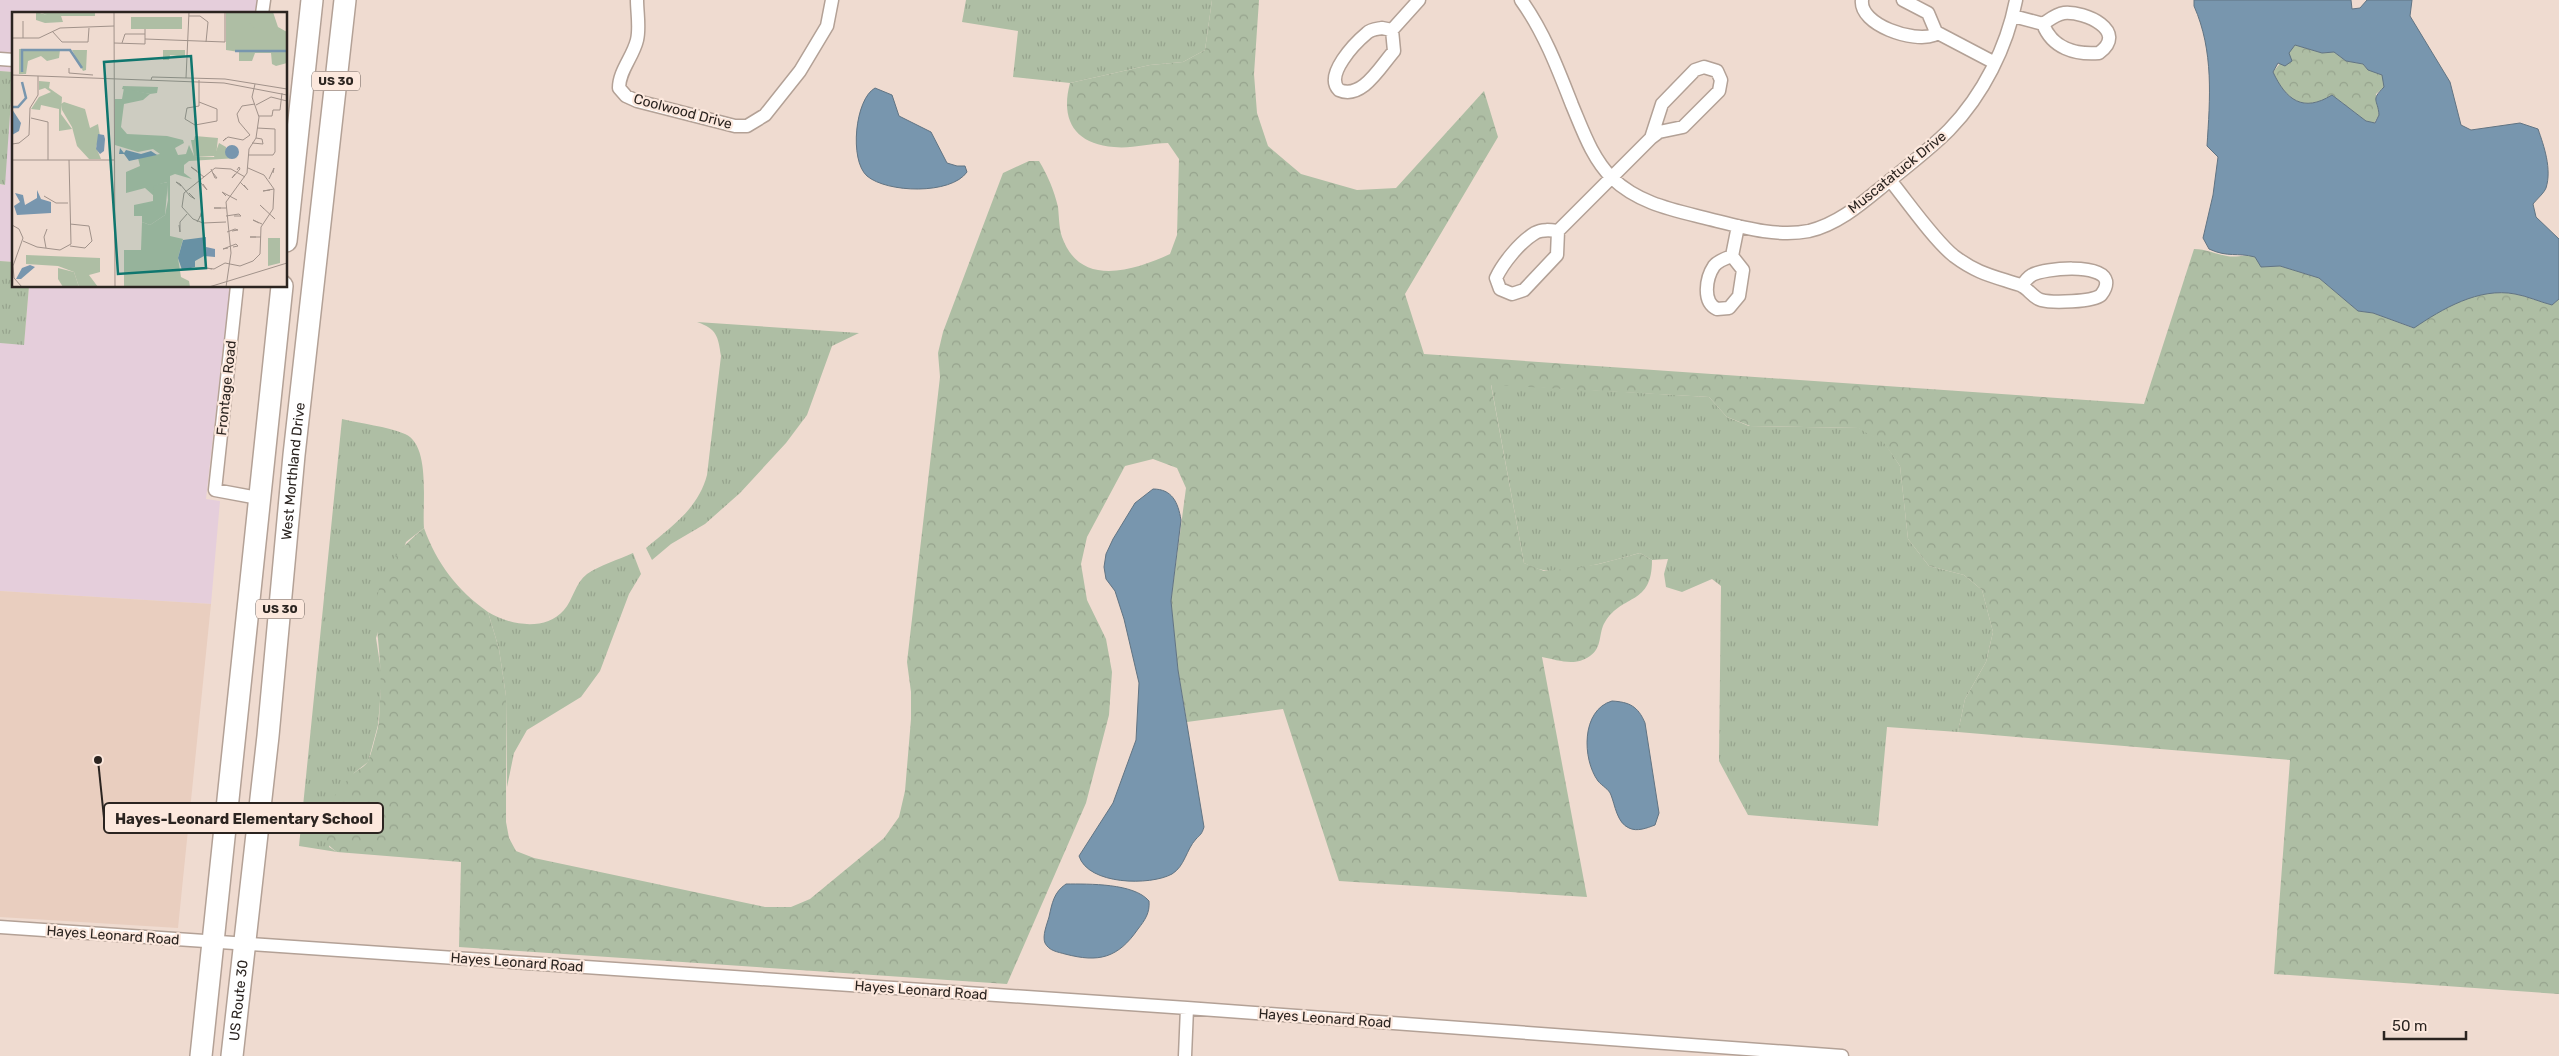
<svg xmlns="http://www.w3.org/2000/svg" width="2559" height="1056" font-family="Rubik,sans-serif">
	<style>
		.commercial { fill: #e5cedb }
		.built { fill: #e9cebf }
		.grass { fill: url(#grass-tufts) }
		.forest { fill: url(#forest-crowns) }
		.water { fill: #7896ae; stroke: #617483; fill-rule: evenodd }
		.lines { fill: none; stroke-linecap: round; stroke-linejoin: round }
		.minor-casing { stroke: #b3a196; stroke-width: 15 }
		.trunk-casing { stroke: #b3a196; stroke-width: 24 }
		.minor { stroke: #fff; stroke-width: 12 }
		.trunk { stroke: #fff; stroke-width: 21 }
		.labels { text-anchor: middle; stroke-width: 4.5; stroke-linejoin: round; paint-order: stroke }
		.shield { fill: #fce8dd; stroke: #6a5f59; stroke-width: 1 }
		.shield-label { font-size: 12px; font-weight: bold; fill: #2b2420 }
		.street-label { font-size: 14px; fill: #2b2420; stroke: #fce8dd }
		.inset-river { fill: none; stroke: #7896ae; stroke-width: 2.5 }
		.inset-road { fill: none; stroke: #a1928a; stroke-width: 1 }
		.view { fill: #0f766e; fill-opacity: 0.15; stroke: #0f766e; stroke-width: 2.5 }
		.inset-edge { fill: none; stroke: #2b2420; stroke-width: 2.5 }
		.leader { fill: none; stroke: #2b2420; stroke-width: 2 }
		.callout-dot { fill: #2b2420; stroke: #fce8dd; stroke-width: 2 }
		.callout { fill: #fce8dd; stroke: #2b2420; stroke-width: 2 }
		.callout-label { font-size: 15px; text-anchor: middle; font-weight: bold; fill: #2b2420 }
	</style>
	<defs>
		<pattern id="grass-tufts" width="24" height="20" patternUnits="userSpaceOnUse" patternTransform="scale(1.25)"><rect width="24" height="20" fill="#aebea4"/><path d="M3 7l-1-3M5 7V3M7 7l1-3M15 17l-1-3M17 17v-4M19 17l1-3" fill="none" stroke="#96a38d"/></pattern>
		<pattern id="forest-crowns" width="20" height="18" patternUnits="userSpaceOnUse" patternTransform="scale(1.25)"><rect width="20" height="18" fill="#aebea4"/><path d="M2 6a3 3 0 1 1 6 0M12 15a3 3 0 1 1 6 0" fill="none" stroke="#96a38d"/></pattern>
	</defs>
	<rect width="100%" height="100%" fill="#efdbd0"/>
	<path class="commercial" d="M0 0H259L257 14H14V262L0 261V184L4 185 13 72 0 71Z
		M29 286H230L206 499 220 501 211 604 0 591V343L24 344Z"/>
	<path class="built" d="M0 591 211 604 178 928 0 917Z"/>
	<path class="grass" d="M966 0H1212L1205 50 1183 62 1150 65 1070 83 1013 77 1018 31 962 22Z
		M0 71 13 72 5 185 0 184Z
		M0 261 14 262V286H29L24 345 0 343Z
		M697 322 859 333 832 346 807 415 786 443 740 493 705 524 671 544 652 560 646 548C672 526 698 509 707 475L721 356C718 336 717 329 697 322Z
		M1491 384 1709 397 1727 417 1749 426 1859 428 1884 442 1900 466 1908 539 1929 566 1964 575 1982 590 1993 632 1986 662 1965 699 1958 732 1887 727 1878 826 1748 815 1719 761 1721 586 1712 579 1682 592 1666 587 1664 574 1668 559 1652 560 1640 553C1617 559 1565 575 1543 570 1537 569 1530 566 1524 563Z
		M342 419C362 424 386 426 405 434 431 445 422 504 424 528L406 542 376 638 382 677 378 725 368 762 354 773 329 847 337 852 299 846Z
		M633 553 641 574 629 594 600 671 581 697 527 730 514 753 507 787 506 696 499 649 488 612C509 625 545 632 564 610 573 600 575 583 587 574 600 565 618 560 633 553Z"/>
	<path class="forest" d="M1212 0H1259L1254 74 1257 113 1268 146 1301 174 1357 190 1396 188 1484 91 1498 137 1405 294 1424 354 2144 404 2194 249C2206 249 2215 254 2227 256 2237 258 2242 254 2256 257L2261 267 2280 266 2319 278 2358 311 2373 313 2413 328C2441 309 2479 287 2515 294 2527 296 2540 302 2552 305L2559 299V994L2274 974 2290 760 1958 732 1965 699 1986 662 1993 632 1982 590 1964 575 1929 566 1908 539 1900 466 1884 443 1858 428 1750 426 1727 417 1709 397 1491 385 1524 563 1544 571 1567 569 1599 564 1640 553 1652 560C1652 606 1623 593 1605 622 1598 633 1603 647 1590 656 1575 667 1558 660 1542 657L1587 897 1339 881 1283 709 1187 722 1178 670 1171 601 1186 488 1177 468 1153 459 1125 466 1087 537 1081 564 1087 600 1106 639 1112 672 1109 715 1086 803 1007 984 459 947 461 862 337 852C304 830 334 793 354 773 359 769 366 766 368 761 372 752 374 741 377 731 380 722 379 711 380 701 386 624 350 588 424 528 437 564 457 590 488 612L499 649 506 696V822L509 838 516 851 534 858 765 907H791L810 899 884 838 899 817 905 791 911 719V692L907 662 940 377 938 353 943 332 1003 173 1029 161H1039C1048 176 1054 190 1058 207 1059 216 1059 228 1062 237 1080 288 1133 271 1170 254L1177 235 1179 159 1168 143C1150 143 1131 149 1114 147 1075 144 1060 120 1070 83L1150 65 1183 62 1205 50Z
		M2295 45 2322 53 2334 52 2346 61 2363 64 2368 70 2383 75 2384 87 2376 94 2379 115 2374 123 2366 121 2332 95C2303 113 2286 100 2273 72Z"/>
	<path class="water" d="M2194 0H2351L2352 9 2360 8 2367 0H2412L2410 16 2450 82 2461 125 2471 130 2520 123 2538 129C2544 146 2552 169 2546 188 2544 193 2537 199 2533 204L2536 217 2559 239V299L2552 305C2540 302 2527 296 2515 294 2479 287 2442 309 2414 328L2373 313 2358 311 2319 278 2280 266 2261 267 2255 257C2236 252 2229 258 2209 249L2203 238 2213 195 2218 157 2207 146C2210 99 2214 51 2194 6ZM2295 45 2322 53 2334 52 2346 61 2363 64 2368 70 2382 75 2384 87C2370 101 2378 99 2379 115L2375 123 2366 121 2332 95C2303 113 2286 100 2273 72L2278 63 2285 66 2292 61 2289 53Z
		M875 88 892 95 899 116 931 132 947 163 957 166H965L967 172C951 195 887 193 867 176 849 160 855 99 875 88Z
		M1153 489C1172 489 1178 502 1181 520L1171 601 1178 670 1204 827C1202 834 1200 835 1196 839 1186 850 1185 866 1172 874 1150 886 1088 885 1079 856L1113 803 1136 740 1139 683 1124 619 1115 591 1106 579 1104 567 1106 554 1113 539 1135 503Z
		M1612 701C1629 702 1638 706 1645 723L1659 813 1655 825C1647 828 1637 832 1629 828 1617 823 1615 805 1611 795 1609 789 1602 786 1598 781 1582 759 1581 710 1612 701Z
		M1066 884C1089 884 1134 883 1149 901 1150 913 1145 920 1138 929 1118 958 1099 963 1065 954 1058 952 1049 951 1045 943 1042 936 1047 924 1049 917 1052 903 1054 892 1066 884Z"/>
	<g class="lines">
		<g class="minor-casing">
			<path id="minor" d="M637 0C637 12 640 28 637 40 633 57 619 71 619 88L626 96 637 101 735 126H747L765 115 800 71 827 26 832 0
				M1521 0C1544 32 1558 69 1572 105 1583 131 1592 158 1612 178 1637 202 1669 209 1701 217 1735 225 1774 238 1809 231 1838 224 1861 204 1883 186 1905 168 1929 150 1949 130 1983 95 2007 47 2016 0
				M1862 0C1859 25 1914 43 1934 35L1936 32
				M1903 0 1928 13 1936 32 1995 63
				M262 14 264 0
				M2013 16 2043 24C2052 48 2075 55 2099 53 2129 31 2085 11 2064 13 2056 14 2049 20 2043 24
				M1382 28 1392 30 1394 51C1380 67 1362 100 1339 90 1324 75 1355 43 1367 33 1371 29 1377 29 1382 28Z
				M1392 30 1419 0
				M0 59 14 60
				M1890 180C1907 201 1934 240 1954 256 1978 274 1993 276 2020 285 2028 288 2033 298 2041 300 2052 303 2093 302 2101 295 2104 291 2107 286 2106 281 2102 263 2045 268 2032 275 2027 278 2025 281 2022 286
				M1558 231 1557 255 1524 290 1512 294 1500 289 1496 278C1503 263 1520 242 1535 233 1542 229 1550 230 1558 231L1651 138 1659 132 1683 127 1719 91 1721 80 1717 71 1704 67 1695 70 1662 104 1651 138
				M1732 256 1743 270 1739 296 1729 308 1717 309C1702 302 1706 278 1714 266 1718 261 1726 258 1732 256L1738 226
				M237 286 215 490 258 498
				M0 927 1187 1008 1842 1056
				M1185 1056 1187 1008"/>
		</g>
		<g class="trunk-casing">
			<g id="trunk">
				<path d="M286 241 312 0"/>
				<path d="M201 1056 282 286"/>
				<path id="s1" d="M232 1056 268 736 294 455 345 0"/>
			</g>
		</g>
		<use href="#minor" class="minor"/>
		<use href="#trunk" class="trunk"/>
	</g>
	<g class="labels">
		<g class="shield">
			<rect x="312" y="71.5" width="48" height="19" rx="4"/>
			<rect x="256" y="599.5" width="48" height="19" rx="4"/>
		</g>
		<g class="shield-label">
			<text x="336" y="85">US 30</text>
			<text x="280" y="613">US 30</text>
		</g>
		<g class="street-label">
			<text transform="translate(683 111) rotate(15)" y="5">Coolwood Drive</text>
			<text transform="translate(1897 172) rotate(-39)" y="5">Muscatatuck Drive</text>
			<text transform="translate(226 388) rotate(-84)" y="5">Frontage Road</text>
			<text dy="5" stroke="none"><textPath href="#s1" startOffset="588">West Morthland Drive</textPath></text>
			<text transform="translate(113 935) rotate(4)" y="5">Hayes Leonard Road</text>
			<text transform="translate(517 962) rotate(4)" y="5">Hayes Leonard Road</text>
			<text transform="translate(921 990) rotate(4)" y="5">Hayes Leonard Road</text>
			<text dy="5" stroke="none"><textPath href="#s1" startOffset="56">US Route 30</textPath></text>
			<text transform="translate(1325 1018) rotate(4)" y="5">Hayes Leonard Road</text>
		</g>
	</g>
	<g transform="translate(12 12)">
		<rect width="275" height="275" fill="#efdbd0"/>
		<path d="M119 5H170V17H119ZM7 37H35V49L29 44 16 49 14 62H7ZM60 38H75L74 58 71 59ZM151 38H173V45L158 43 157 48H151ZM111 74 146 75 145 81 138 82 110 77ZM52 90 73 97 78 116 86 112 88 124 84 135 89 147H77L65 134 60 115 50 98 49 92ZM183 124 206 126 204 144H182L179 128H182ZM156 170 153 203 138 213 130 210V204H122V193L141 189V173ZM256 226H268V251L256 254ZM46 256 62 260 67 275H51L46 267Z" fill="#aebea4"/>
		<path d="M24 0 35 3 27 0H83V4H49L51 10 33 11 24 8ZM214 0H218V36L237 11V0H261L266 15 275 20V51L264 54 260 52 259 41H243L240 49H227V40L214 38ZM35 37 48 38 47 46 35 49ZM27 69 38 70 37 76 50 85 49 102 60 117 47 119V97L29 93 28 98 19 97 27 85 39 80 33 76 27 78ZM112 76 138 82 131 88 112 92 109 115 115 122 155 124 171 128 172 131 163 136 166 143 174 142 177 133 182 144 202 145 207 131 214 135V144L226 146 177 149 172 153V161L180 167 163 162 158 164V224L171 227 166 246 169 265 177 269 178 275H112V238H129L130 210 138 213 153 203 156 188 155 170 141 174 142 184 133 176 114 181V160L128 154 126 146 148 142 141 137 126 140 103 133V87H110ZM14 243 88 246V260L77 263 86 275H67L62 260 46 254 14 252Z" fill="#aebea4"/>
		<path d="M159 264 175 270 176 273 156 275Z" fill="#aebea4"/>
		<path d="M218 0H237V11L243 16V36H218Z" fill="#aebea4"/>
		<path d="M0 97 9 111 7 119 0 123ZM86 122 92 123 93 127 92 139 88 142 84 137ZM213 140a7 7 0 1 1 14 0a7 7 0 1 1-14 0ZM108 136 112 141 114 138 129 142 139 139 145 143 117 149 112 142H107ZM25 178 29 187 39 190V201L5 203 2 194 8 190 3 181 11 183 13 193 25 186ZM194 225V235L203 237V245L192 244 183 249V255L170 258 166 246 171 228ZM18 253 23 255 9 267H4L10 256Z" fill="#7896ae"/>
		<path class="inset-river" d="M223 39H275M10 60V38H58L70 56M0 95H6L14 86 10 70"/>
		<path class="inset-road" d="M102 0 103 275M177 4H188L196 10 194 30M11 9V26M40 19 50 30H76L77 16M0 26H27L48 16 102 14M133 27 213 30V0M102 31 133 32V17M110 31 113 22H133M57 56V61L81 63M0 63 212 71 275 83M174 66 177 0M139 68 140 65 213 67 275 77M187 90 205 97V109L183 113 173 107 175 96 187 94V68M244 93 259 85 275 89M247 104H260L261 98H268L270 81M19 106 36 110V148M238 123 227 110 225 102 230 94 243 92M275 125V148M214 126 211 129 216 125 231 128 238 123M240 131 251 132 250 127 244 126M0 132 7 131 17 123 18 96 26 83V64M236 143H261L263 140V117L245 116M0 148H102M199 157 203 166H205L201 161M185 159 179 155 192 165M223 162 220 166 228 157 227 155 225 158M257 167 262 156 261 161M188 170 195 178 191 172M228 170 236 178 232 173M169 174 164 170 168 172 178 184 183 187 177 181M258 178 251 179 262 177M32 184 44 191H56M214 184 210 180 225 188M209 196H202H214M252 197 248 193 263 207 260 204M214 204 227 202 229 204H222M185 210 189 203 190 198 188 205M214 210 191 211 181 207 170 195 172 181 203 156 219 157 233 165M247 211 241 208 250 212M0 213 7 217 11 226 1 254 2 266 10 275M167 213 168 220V210L175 202M215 220 223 217 226 218 220 219M244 225H238H249M11 229 25 235 48 238 59 232 57 148M58 234 73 236 80 229 77 214 58 212M34 236 32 225 35 217M216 236 211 237 224 232 226 234 221 235M200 257 194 256 202 257 213 251 228 254 241 249 248 242 249 215 261 197 262 177 252 163 236 156M197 275 275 251M214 275 219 241 214 190 235 161 237 137 244 126 247 105 240 85 243 72"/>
		<path class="view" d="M179 44 194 256 106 262 92 50Z"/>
		<rect width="275" height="275" class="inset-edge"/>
	</g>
	<path class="leader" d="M98 760L104 818"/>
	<circle class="callout-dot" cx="98" cy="760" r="5"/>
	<rect class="callout" x="104" y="803" width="279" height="30" rx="5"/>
	<g class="callout-label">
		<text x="244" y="824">Hayes-Leonard Elementary School</text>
	</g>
	<path d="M2384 1031v8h82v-8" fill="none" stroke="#2b2420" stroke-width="2.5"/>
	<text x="2392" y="1031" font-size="15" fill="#2b2420" stroke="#fce8dd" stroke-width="4" paint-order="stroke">50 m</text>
</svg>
